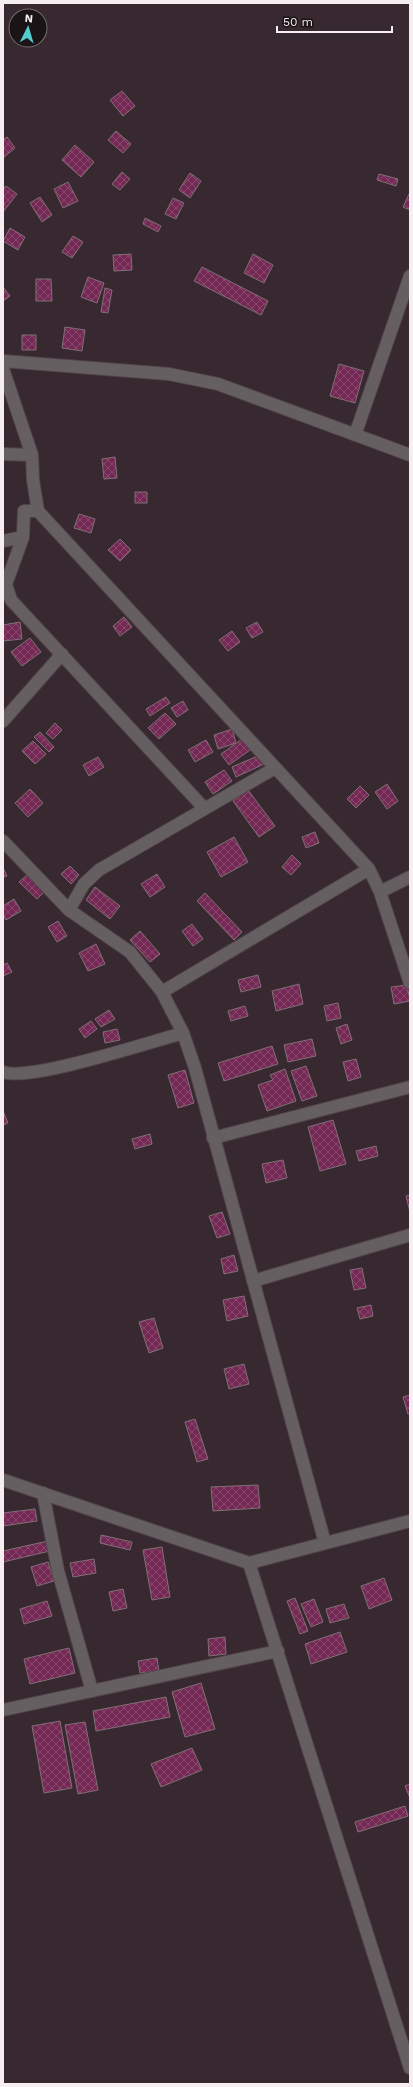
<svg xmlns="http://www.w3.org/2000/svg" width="413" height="2087" font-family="'Work Sans',sans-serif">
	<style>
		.building { fill: url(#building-cross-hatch); stroke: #807077 }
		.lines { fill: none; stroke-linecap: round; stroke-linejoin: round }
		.minor-casing { stroke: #52454a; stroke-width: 14 }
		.minor { stroke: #665f62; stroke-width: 12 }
	</style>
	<defs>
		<pattern id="building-cross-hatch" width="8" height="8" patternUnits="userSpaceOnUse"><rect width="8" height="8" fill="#742854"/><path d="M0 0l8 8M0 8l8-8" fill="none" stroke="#89486d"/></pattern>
	</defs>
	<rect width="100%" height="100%" fill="#37292f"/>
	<path class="building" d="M122 91 135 106 123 116 110 100Z
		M116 131 131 144 123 153 108 140Z
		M7 137 15 148 3 158V140Z
		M75 145 94 162 81 177 62 160Z
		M122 172 130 179 120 190 112 184Z
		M190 173 201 181 190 198 179 190Z
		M379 174 398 179 396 186 377 180Z
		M68 182 78 201 63 208 54 189Z
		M6 186 17 194 3 212V189Z
		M409 194 410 195V210L403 207Z
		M40 197 52 215 42 222 30 203Z
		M173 198 184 203 176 219 165 214Z
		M145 218 161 226 158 232 143 224Z
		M10 228 25 237 18 250 3 241Z
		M73 236 83 242 72 258 62 252Z
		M131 254 132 270 114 271 113 255Z
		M253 254 273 265 264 283 244 273Z
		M202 267 268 301 261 315 194 281Z
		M88 277 104 283 97 303 81 297Z
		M36 279H51L52 301H36Z
		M3 287 10 296 3 301Z
		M105 288 112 290 108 313 101 312Z
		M65 327 85 330 82 351 62 348Z
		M22 335H36V350H22Z
		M339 364 364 371 355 403 330 396Z
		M115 457 117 478 104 479 102 459Z
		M135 492H147V503H135Z
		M79 514 95 519 91 533 74 528Z
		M120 539 131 550 120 561 108 550Z
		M124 617 132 627 120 636 113 626Z
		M20 622 22 639 3 641V625Z
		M257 622 263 632 252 638 246 628Z
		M232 631 240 642 228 651 219 640Z
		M30 638 41 652 22 666 11 652Z
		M166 697 170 703 150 716 146 709Z
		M183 701 188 710 177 717 171 708Z
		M165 713 176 724 159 739 148 728Z
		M55 723 62 730 53 739 46 733Z
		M232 729 236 743 218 749 214 735Z
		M40 732 54 747 49 752 34 737Z
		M242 739 250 750 229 765 221 754Z
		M206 740 213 752 195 762 188 750Z
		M33 741 46 754 35 764 22 751Z
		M260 755 264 764 236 777 232 767Z
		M98 757 104 767 89 776 83 765Z
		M224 770 232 781 213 794 205 782Z
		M387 784 398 801 387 809 375 792Z
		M360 786 369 795 356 808 347 799Z
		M30 789 43 803 28 817 15 803Z
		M248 790 275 826 259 837 233 801Z
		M315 832 319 843 306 848 302 837Z
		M234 837 248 862 221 877 207 852Z
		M292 855 301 864 291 875 282 867Z
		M70 866 79 875 71 884 61 874Z
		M3 868 7 876 3 877Z
		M28 874 45 891 37 899 19 882Z
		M157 874 165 887 150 897 141 884Z
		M95 887 120 906 110 919 86 900Z
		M205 893 242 932 234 940 197 901Z
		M14 899 21 911 6 920 3 916V906Z
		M58 921 67 936 57 942 48 927Z
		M192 924 203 939 193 946 182 931Z
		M140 931 160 954 150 962 130 940Z
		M96 944 105 964 88 971 79 953Z
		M7 963 12 972 3 976V965Z
		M258 975 261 987 241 992 238 980Z
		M299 984 303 1004 276 1011 272 991Z
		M407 985 410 1001 394 1004 391 987Z
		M338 1003 341 1018 327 1021 324 1006Z
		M245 1006 248 1016 231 1021 228 1011Z
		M109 1010 115 1019 101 1027 95 1019Z
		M91 1021 97 1029 85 1038 79 1029Z
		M347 1024 352 1040 341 1044 336 1028Z
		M117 1029 120 1040 105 1043 103 1032Z
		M312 1039 316 1056 288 1062 284 1045Z
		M272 1046 278 1064 224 1081 218 1063Z
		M356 1059 361 1077 348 1081 343 1062Z
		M306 1066 317 1096 302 1101 291 1071Z
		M285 1069 296 1101 267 1111 258 1085 273 1080 270 1075Z
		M185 1070 194 1103 178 1108 168 1075Z
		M3 1111 8 1123 3 1125Z
		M333 1120 346 1164 320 1171 308 1127Z
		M150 1134 152 1144 135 1149 132 1139Z
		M376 1146 378 1156 359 1161 356 1151Z
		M283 1160 287 1178 266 1183 262 1164Z
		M410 1195V1212L406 1196Z
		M222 1212 230 1234 217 1238 209 1216Z
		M234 1255 238 1271 224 1274 221 1259Z
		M362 1268 366 1288 354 1290 350 1270Z
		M244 1296 248 1316 227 1321 223 1300Z
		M371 1305 373 1316 360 1319 357 1308Z
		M154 1318 163 1348 149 1353 139 1322Z
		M244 1364 249 1384 229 1389 224 1369Z
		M410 1395V1413L408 1414 403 1397Z
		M195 1419 208 1459 197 1462 185 1422Z
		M258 1485 260 1508 213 1511 211 1487Z
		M35 1509 37 1521 3 1526V1513Z
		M101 1535 132 1542 130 1550 100 1543Z
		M48 1541 50 1551 3 1562V1551Z
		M162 1547 170 1597 152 1600 143 1550Z
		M94 1559 96 1573 73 1577 70 1563Z
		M48 1562 54 1581 37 1586 31 1567Z
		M384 1578 392 1600 369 1609 361 1586Z
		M123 1589 127 1608 113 1611 109 1592Z
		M295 1598 308 1631 300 1634 287 1601Z
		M314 1599 323 1622 311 1627 301 1604Z
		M47 1601 52 1616 24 1624 20 1609Z
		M344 1604 349 1618 330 1623 326 1609Z
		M340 1632 347 1652 311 1664 305 1644Z
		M225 1637 226 1654 209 1656 208 1639Z
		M69 1648 75 1673 30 1684 24 1659Z
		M157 1658 159 1671 140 1673 138 1661Z
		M201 1683 215 1729 185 1737 172 1692Z
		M166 1697 170 1717 96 1731 93 1711Z
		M60 1721 72 1788 44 1793 32 1726Z
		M85 1722 98 1790 78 1794 65 1725Z
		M192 1748 202 1770 161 1787 151 1764Z
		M410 1784V1798L405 1786Z
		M405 1806 408 1816 358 1832 355 1822Z"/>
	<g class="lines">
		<g class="minor-casing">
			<path id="minor" d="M3 361 169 374 218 384 410 455
				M3 369 32 455 33 480 38 511 369 869 380 892 410 983
				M355 435 410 276
				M3 454 32 455
				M38 511H24L23 537 6 584 11 600 204 808
				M3 541 23 537
				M3 721 62 654
				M3 841 69 910 130 952 162 992 183 1033 195 1068 325 1543
				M380 892 410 877
				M69 910 84 884 99 870 275 768
				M162 992 369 869
				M3 1072C29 1082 150 1042 183 1033
				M213 1138 410 1087
				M253 1281 410 1235
				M3 1480 249 1563 410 1521
				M43 1493 58 1571 92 1691
				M249 1563 410 2068
				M3 1710 278 1651"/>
		</g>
		<use href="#minor" class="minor"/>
	</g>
	<rect width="413" height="2087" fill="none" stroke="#f7eef2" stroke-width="8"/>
	<g transform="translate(28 28) rotate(5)"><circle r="19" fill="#1a1417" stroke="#726b6f"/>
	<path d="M0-3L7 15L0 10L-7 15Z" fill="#52ccd0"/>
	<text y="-6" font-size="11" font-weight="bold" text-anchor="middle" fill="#f7eef2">N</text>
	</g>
	<path d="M277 26v6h115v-6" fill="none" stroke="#f7eef2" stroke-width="2"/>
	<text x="283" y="26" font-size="12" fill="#f7eef2" stroke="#1a1417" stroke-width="3" paint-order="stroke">50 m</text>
</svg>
